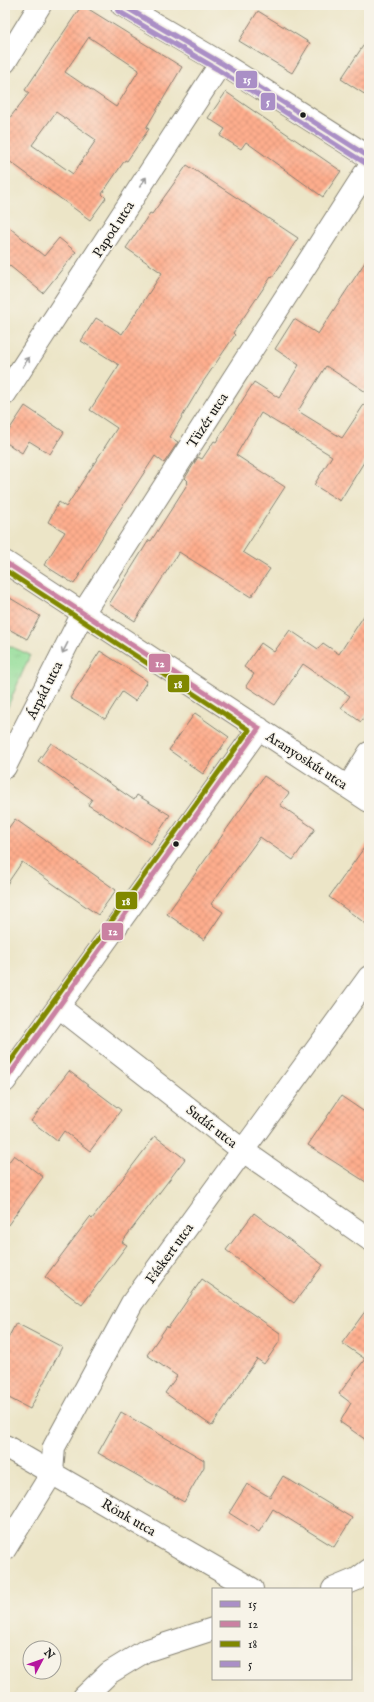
<svg xmlns="http://www.w3.org/2000/svg" width="374" height="1702" font-family="'IM FELL English',serif">
	<style>
		.grass { fill: url(#grass-tufts); stroke: #587d5b }
		.building { fill: url(#building-cross-hatch); fill-rule: evenodd }
		.lines { fill: none; stroke-linecap: round; stroke-linejoin: round }
		.street-casing { stroke: #848072; stroke-width: 24 }
		.street { stroke: #fff; stroke-width: 22 }
		.bus-1-casing { stroke: #f7f3e8; stroke-width: 8 }
		.bus-2-casing { stroke: #f7f3e8; stroke-width: 8 }
		.bus-3-casing { stroke: #f7f3e8; stroke-width: 8 }
		.bus-4-casing { stroke: #f7f3e8; stroke-width: 8 }
		.bus-1 { stroke: #aa8fc6; stroke-width: 5 }
		.bus-2 { stroke: #ca81a2; stroke-width: 5 }
		.bus-3 { stroke: #808800; stroke-width: 5 }
		.bus-4 { stroke: #aa8fc6; stroke-width: 5 }
		.oneway { stroke: #999 }
		.bus-dot { fill: #1c1c1c; stroke: #f7f3e8; stroke-width: 1.5 }
		.labels { text-anchor: middle; stroke-width: 3; stroke-linejoin: round; paint-order: stroke }
		.street-label { font-size: 14px; fill: #1c1c1c; stroke: #f7f3e8 }
		.line-badge { stroke: #f7f3e8; stroke-width: 1.5 }
		.badge-label { font-size: 11px; text-anchor: middle; font-weight: bold; fill: #fff }
	</style>
	<defs>
		<pattern id="grass-tufts" width="24" height="20" patternUnits="userSpaceOnUse"><rect width="24" height="20" fill="#94de9a"/><path d="M3 7l-1-3M5 7V3M7 7l1-3M15 17l-1-3M17 17v-4M19 17l1-3" fill="none" stroke="#7fbe84"/></pattern>
		<pattern id="building-cross-hatch" width="8" height="8" patternUnits="userSpaceOnUse"><rect width="8" height="8" fill="#fead8d"/><path d="M0 0l8 8M0 8l8-8" fill="none" stroke="#d99479"/></pattern>
	</defs>
	<rect width="100%" height="100%" fill="#f7f3e8"/>
	<filter id="ink" filterUnits="userSpaceOnUse"><feTurbulence type="fractalNoise" baseFrequency=".025" numOctaves="2"/><feDisplacementMap in="SourceGraphic" scale="8" xChannelSelector="R" yChannelSelector="G"/><feConvolveMatrix kernelMatrix="1 2 1 2 8 2 1 2 1" color-interpolation-filters="sRGB"/></filter>
	<filter id="wash" filterUnits="userSpaceOnUse"><feTurbulence type="fractalNoise" baseFrequency=".012" numOctaves="4" result="noise"/><feDisplacementMap in="SourceGraphic" scale="16" xChannelSelector="R" yChannelSelector="G"/><feGaussianBlur stdDeviation="0.9" result="paint"/><feColorMatrix in="noise" values="0 0 0 0 0 0 0 0 0 0 0 0 0 0 0 0 0 1.4 0 .05"/><feComposite in="paint" operator="in"/></filter>
	<g filter="url(#wash)">
		<rect width="100%" height="100%" fill="#ece5c7"/>
		<path class="grass" d="M5 644 30 655 5 713Z"/>
		<g id="blocks">
			<path class="building" d="M82 5 182 67 146 128 149 129 127 161 125 160 102 194 106 198 90 220 5 158V124L29 93 25 90ZM89 37 139 70 116 107 65 72ZM56 112 96 140 73 174 32 145Z
				M258 11 310 43 292 73 239 41Z
				M369 37V97L341 79Z
				M226 92 341 171 323 197 246 142 241 149 220 136 225 129 208 118Z
				M187 165 298 238 272 278 271 277 233 333 235 335 201 385 170 437 178 442 164 463 155 456 106 531 74 584 44 565 65 532 48 522 59 502 66 507 117 428 90 410 119 365 81 341 96 318 122 334 162 273 126 248 150 213 152 214Z
				M5 224 44 256 59 238 76 252 43 293 5 262Z
				M369 256V394L326 366 298 411 342 438 369 397V454L340 501 314 485 332 456 261 413 236 455 285 487 243 552 270 569 251 597 179 552 135 621 109 604 149 540 151 541 188 483 187 482 188 481 185 478 198 457 202 459 214 441 216 442 254 382 279 398 299 365 275 349 294 319 318 334Z
				M25 406 64 432 50 454 29 441 22 453 5 442V436Z
				M5 595 40 616 27 639 5 627Z
				M369 608V710L361 722 341 708 350 696 303 664 275 705 246 686 254 674 244 667 261 643 274 652 290 630 318 649 323 643 339 654Z
				M100 651 147 681 135 701 122 692 105 719 70 698Z
				M195 713 229 737 203 774 169 750Z
				M51 743 134 800 137 795 170 815 151 844 88 805 92 799 38 761Z
				M264 776 289 793 280 805 315 829 293 860 260 837 211 904 223 912 204 940 167 914Z
				M15 819 116 890 98 915 22 862 5 887V833Z
				M369 841V926L329 897Z
				M69 1071 121 1110 90 1151 64 1131 57 1141 31 1121Z
				M341 1096 369 1115V1184L308 1145Z
				M155 1136 185 1159 122 1242 127 1245 82 1305 45 1277 90 1217 92 1219Z
				M14 1155 43 1177 5 1229V1167Z
				M254 1213 323 1265 294 1303 226 1250Z
				M202 1279 280 1333V1341L264 1364 257 1359 212 1426 165 1393 177 1376 147 1355 167 1326 168 1328Z
				M369 1306V1442L340 1422 351 1403 339 1394 365 1359 342 1343Z
				M16 1323 62 1347 30 1409 5 1396V1344Z
				M121 1412 204 1460V1467L184 1502 98 1453Z
				M283 1476 352 1518 334 1547 273 1509 259 1532 229 1513 247 1484 270 1497Z"/>
		</g>
	</g>
	<g filter="url(#ink)">
		<use href="#blocks" fill-opacity="0" stroke="#848072" stroke-width="1"/>
		<g class="lines">
			<g class="street-casing">
				<path id="street" d="M122 5 221 63 369 157
					M5 62 40 5
					M5 394 221 63
					M5 562 369 801
					M5 767 83 613 369 167
					M348 787 369 753
					M59 1007 242 1150 369 1239
					M5 1081 259 728
					M5 1446 252 1589
					M5 1549 52 1473 54 1447 132 1303 369 977
					M333 1589 357 1579 369 1570
					M84 1697 109 1673 145 1651 213 1629"/>
			</g>
			<use href="#street" class="street"/>
			<g class="bus-1-casing">
				<path id="bus-1" d="M122 5 221 63 369 157"/>
			</g>
			<g class="bus-2-casing">
				<path id="bus-2" d="M5 562 259 728 5 1081"/>
			</g>
			<g class="bus-3-casing">
				<path id="bus-3" d="M5 570 249 730 5 1069"/>
			</g>
			<g class="bus-4-casing">
				<path id="bus-4" d="M118 11 217 69 365 163"/>
			</g>
			<use href="#bus-1" class="bus-1"/>
			<use href="#bus-2" class="bus-2"/>
			<use href="#bus-3" class="bus-3"/>
			<use href="#bus-4" class="bus-4"/>
		</g>
		<defs><path id="oneway-shaft" d="M-6 0H5M1.5-3L5.5 0L1.5 3" fill="none" stroke-width="1.6" stroke-linecap="round" stroke-linejoin="round"/></defs>
		<g class="oneway">
			<use href="#oneway-shaft" transform="translate(143 182) rotate(-57)"/>
			<use href="#oneway-shaft" transform="translate(26 362) rotate(-57)"/>
			<use href="#oneway-shaft" transform="translate(65 648) rotate(117)"/>
		</g>
	</g>
	<g class="bus-dot">
		<circle cx="303" cy="115" r="3.5"/>
		<circle cx="176" cy="844" r="3.5"/>
	</g>
	<g class="labels">
		<g class="street-label">
			<text transform="translate(113 229) rotate(-57)" y="5">Papod utca</text>
			<text transform="translate(207 420) rotate(-57)" y="5">Tüzér utca</text>
			<text transform="translate(44 690) rotate(-63)" y="5">Árpád utca</text>
			<text transform="translate(307 760) rotate(33)" y="5">Aranyoskút utca</text>
			<text transform="translate(212 1126) rotate(38)" y="5">Sudár utca</text>
			<text transform="translate(169 1253) rotate(-54)" y="5">Fáskert utca</text>
			<text transform="translate(129 1517) rotate(30)" y="5">Rönk utca</text>
		</g>
	</g>
	<g class="line-badge">
		<rect x="235" y="70" width="23" height="19" rx="4" fill="#aa8fc6"/>
		<rect x="260" y="92" width="16" height="19" rx="4" fill="#aa8fc6"/>
		<rect x="148" y="653" width="23" height="20" rx="4" fill="#ca81a2"/>
		<rect x="167" y="674" width="23" height="19" rx="4" fill="#808800"/>
		<rect x="115" y="891" width="23" height="19" rx="4" fill="#808800"/>
		<rect x="101" y="922" width="23" height="19" rx="4" fill="#ca81a2"/>
	</g>
	<g class="badge-label">
		<text x="247" y="83">15</text>
		<text x="268" y="105">5</text>
		<text x="160" y="667">12</text>
		<text x="178" y="688">18</text>
		<text x="126" y="905">18</text>
		<text x="113" y="935">12</text>
	</g>
	<rect width="374" height="1702" fill="none" stroke="#f7f3e8" stroke-width="20"/>
	<rect x="212" y="1588" width="140" height="92" fill="#f7f3e8" stroke="#9f9d96"/>
	<rect x="220" y="1601" width="20" height="6" fill="#aa8fc6" stroke="#9f9d96"/>
	<text x="248" y="1608" font-size="12" fill="#1c1c1c">15</text>
	<rect x="220" y="1621" width="20" height="6" fill="#ca81a2" stroke="#9f9d96"/>
	<text x="248" y="1628" font-size="12" fill="#1c1c1c">12</text>
	<rect x="220" y="1641" width="20" height="6" fill="#808800" stroke="#9f9d96"/>
	<text x="248" y="1648" font-size="12" fill="#1c1c1c">18</text>
	<rect x="220" y="1661" width="20" height="6" fill="#aa8fc6" stroke="#9f9d96"/>
	<text x="248" y="1668" font-size="12" fill="#1c1c1c">5</text>
	<g transform="translate(42 1660) rotate(49)"><circle r="19" fill="#f7f3e8" stroke="#9f9d96"/>
	<path d="M0-3L7 15L0 10L-7 15Z" fill="#b5179e"/>
	<text y="-6" font-size="11" font-weight="bold" text-anchor="middle" fill="#1c1c1c">N</text>
	</g>
</svg>
